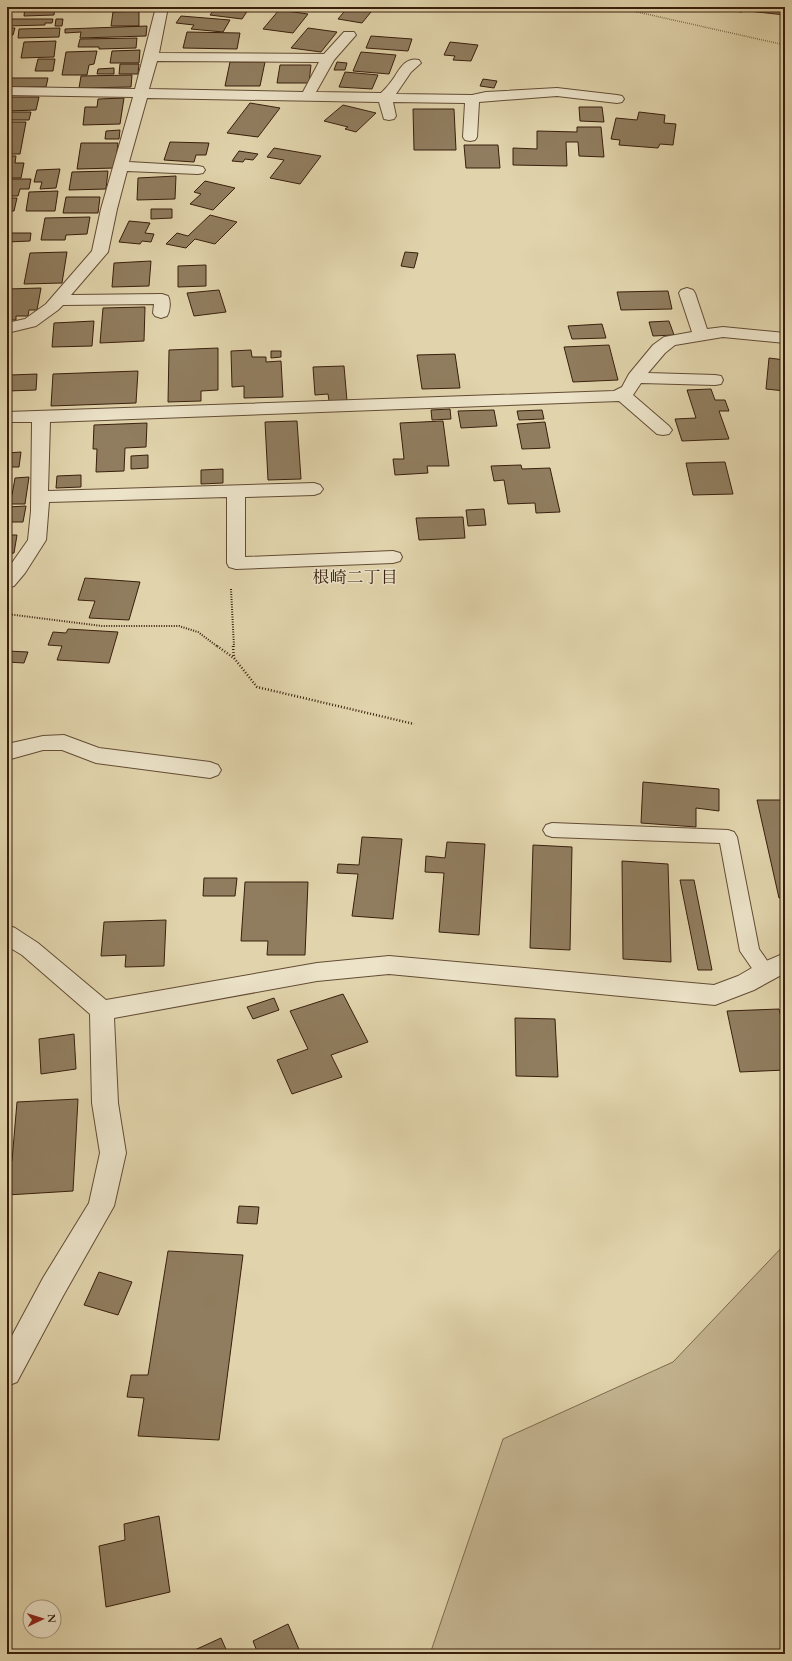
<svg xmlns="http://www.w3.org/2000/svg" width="792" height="1661" font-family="'EB Garamond','Noto Serif JP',serif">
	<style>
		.green { fill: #c4b591; stroke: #7e6a4e }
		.building { fill: #907d5f; stroke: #391f0c }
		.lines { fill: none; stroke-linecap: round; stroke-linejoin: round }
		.service-casing { stroke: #634c34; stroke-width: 2 }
		.minor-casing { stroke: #634c34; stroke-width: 2 }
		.path-far2 { stroke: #391f0c; stroke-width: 1.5; stroke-dasharray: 0.5 1.5; stroke-linecap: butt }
		.path-far1 { stroke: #391f0c; stroke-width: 2; stroke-dasharray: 1 1.5; stroke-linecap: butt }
		.path { stroke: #391f0c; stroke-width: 2.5; stroke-dasharray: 1 2; stroke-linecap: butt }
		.service { fill: #ece3c9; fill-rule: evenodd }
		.minor { fill: #ece3c9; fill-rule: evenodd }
		.labels { text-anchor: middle; stroke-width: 3; stroke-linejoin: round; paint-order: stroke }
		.neighbourhood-label { font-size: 17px; fill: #391f0c; stroke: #ece3c9 }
	</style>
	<rect width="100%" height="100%" fill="#e1d4ac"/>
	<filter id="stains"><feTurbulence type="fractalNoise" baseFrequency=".005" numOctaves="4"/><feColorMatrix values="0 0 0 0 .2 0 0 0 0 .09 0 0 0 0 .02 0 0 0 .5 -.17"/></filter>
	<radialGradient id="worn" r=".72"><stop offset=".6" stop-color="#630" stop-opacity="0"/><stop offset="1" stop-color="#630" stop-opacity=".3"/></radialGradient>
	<path class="green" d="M785 1244V1654H430L503 1439 673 1362Z"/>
	<path class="building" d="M25 7H55L54 15 24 16Z
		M216 7H250L242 19 210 15Z
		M348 7 361 8 362 7H375L362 23 338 19Z
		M717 7H743L742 12 716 9Z
		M749 7H785V15L748 11Z
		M279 10 308 14 293 33 263 29Z
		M139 11V26H111L113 12Z
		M181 16 230 20 223 32 191 29 194 25 176 23Z
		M7 19H53L52 23H45V25L7 26Z
		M56 19H63L62 26H55Z
		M147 26 146 36 80 38 81 32 65 33V29Z
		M7 28H15L13 35H7Z
		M60 28 59 37 18 38 19 29Z
		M308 28 337 32 321 52 291 48Z
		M187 32 240 33 237 49 183 48Z
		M371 36 412 39 408 51 366 48Z
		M137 38 136 48 99 49V47H78L80 39Z
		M56 41 54 57 21 58 24 42Z
		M450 42 478 45 471 61 453 60 455 56 444 55Z
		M140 50 139 63H110L112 51Z
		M97 51 94 64 89 65 87 75H62L66 52Z
		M361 52 396 55 389 74 353 71Z
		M38 59H55L53 71H35Z
		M230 62H265L260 86H225Z
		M337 62 347 63 345 70H334Z
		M120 64H139L138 74H119Z
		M280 65H311L309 83H277Z
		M114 68V74H97L98 69Z
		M345 72 378 75 372 89 339 87Z
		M132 75 131 87 79 88 81 76Z
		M7 78H48L46 87H7Z
		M483 79 497 81 494 88 480 86Z
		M7 97H39L36 110 7 111Z
		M124 98 120 124 83 125 85 107H97L98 99Z
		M250 103 280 108 258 137 227 133Z
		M343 105 376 113 356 132 345 129 348 127 324 121Z
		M579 107H602L604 122 580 121Z
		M413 109H454L456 150H414Z
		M7 112H31L29 120H7Z
		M639 112 665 115 664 123 676 124 673 145 660 144 658 148 619 145 620 140 611 139 616 118 637 120Z
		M7 122H26L20 154H7Z
		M577 127H601L604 157 579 156 578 142H566L567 166 513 165V148L537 149V131L577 132Z
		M120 130 119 139H105L106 131Z
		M170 142 209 143 206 155H196L194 162 164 160Z
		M81 143H118L115 168 77 169Z
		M464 145H498L500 168H466Z
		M274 148 321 156 300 184 270 178 284 160 267 157Z
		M239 151 258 154 253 160 245 159 243 162 232 161Z
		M7 156H16L15 163H24L21 178H7Z
		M60 169 56 188 40 189 42 182H34L37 170Z
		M108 171 106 189 69 190 72 172Z
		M176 176 175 199 137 200 138 178Z
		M7 179H31L29 189H20L18 196H7Z
		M205 181 235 188 213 210 190 204 201 194 194 192Z
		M58 191 55 211H26L29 192Z
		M66 197H100L98 213H63Z
		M7 198H17L14 211H7Z
		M151 209H172V218L151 219Z
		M210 215 237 222 215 244 195 239 186 248 166 244 177 233 188 236Z
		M90 217 87 234 66 235 65 240H41L45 218Z
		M129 221 150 223 145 233 154 234 151 242 142 241 140 244 119 242Z
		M9 233H31L30 241 7 242Z
		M67 252 62 283 24 284 30 253Z
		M405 252 418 253 414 268 401 266Z
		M151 261 149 286 112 287 114 263Z
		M206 265V286L178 287V266Z
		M41 288 37 310H29L28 316H16V320H7V289Z
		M219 290 226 312 194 316 187 293Z
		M668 291 672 309 621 310 617 292Z
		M145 307 144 341 100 343 103 308Z
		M94 321 92 346 52 347 54 323Z
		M669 321 674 335 653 336 649 322Z
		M602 324 606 338 572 339 568 326Z
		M609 345 618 380 573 382 564 347Z
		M218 348V390L201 391V401L168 402 169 350Z
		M251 350 252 357H266V362L281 361 283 397 244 398V386L232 387 231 351Z
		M271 351H281V357L271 358Z
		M455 354 460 388 422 389 417 355Z
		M769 358 785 360V391L766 389Z
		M344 366 347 401H329L328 394 315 395 313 367Z
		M138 371 136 403 51 406 53 374Z
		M37 374 36 390 8 391 10 375Z
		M711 389 715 400H725L729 411H719L729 439 682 441 675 419 696 418 687 390Z
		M450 409 451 419 432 420 431 410Z
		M494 410 497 426 461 428 458 411Z
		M542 410 544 419 519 420 517 411Z
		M297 421 301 479 268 480 265 422Z
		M443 421 449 466H427L428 473 395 475 393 459H404L400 423Z
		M545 422 550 448 522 449 517 424Z
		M147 423 146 447 125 448 124 471 96 472 97 449H93L94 425Z
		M21 452 19 467H7V453Z
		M148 455V468L131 469V456Z
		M725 462 733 494 693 495 686 463Z
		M521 465 522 469 550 468 560 512 536 513 535 503 508 504 504 480 494 481 491 466Z
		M223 469V483L201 484V470Z
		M81 475V487L56 488 57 476Z
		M29 477 25 504H7V495H12L15 478Z
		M26 506 23 522H7V507Z
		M484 509 486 525 468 526 466 510Z
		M463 517 465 538 419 540 416 518Z
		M7 535H17L14 553 7 554Z
		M85 578 140 582 129 620 89 618 95 601 78 600Z
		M68 629 118 632 109 663 57 660 62 646 48 645 53 632 66 633Z
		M7 651 28 652 24 663 7 662Z
		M643 782 719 789V811L696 808V827L641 823Z
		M757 800H785V897L779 898Z
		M362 837 402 839 393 919 352 916 358 874 337 873 338 864 359 865Z
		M447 842 485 844 479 935 439 932 444 873 425 872 426 856 445 858Z
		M533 845 572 847 570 950 530 948Z
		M622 861 668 864 671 962 623 959Z
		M204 878H237L235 896H203Z
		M680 880H694L712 970H698Z
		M245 882H308L305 955H267L268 941H241Z
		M166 920 164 966 125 967 126 955 101 956 104 922Z
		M343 994 368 1042 331 1055 342 1077 292 1094 277 1060 308 1049 290 1011Z
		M274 998 279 1010 253 1019 247 1007Z
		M779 1009 785 1033V1070L740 1072 727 1011Z
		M515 1018 555 1019 558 1077 516 1076Z
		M74 1034 76 1069 41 1074 39 1039Z
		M78 1099 73 1191 7 1195V1162L12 1161 17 1102Z
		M239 1206 259 1207 257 1224 237 1223Z
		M168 1251 243 1255 219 1440 138 1436 144 1398 127 1397 131 1375H148Z
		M99 1272 132 1282 118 1315 84 1305Z
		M159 1516 170 1592 106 1607 99 1546 125 1540 124 1524Z
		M288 1624 301 1654H258L253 1641Z
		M221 1638 228 1654H186Z"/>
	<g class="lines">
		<g class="service-casing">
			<path id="service" d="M552 823 728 830 734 832 737 837 759 949 775 972 772 977 765 980 758 977 740 951 720 843 552 837 546 835 543 830 546 825Z"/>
		</g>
		<g class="minor-casing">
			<path id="minor" d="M156 7H168L159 53 324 54 344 32H354L356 35 334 60 316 92 381 93C384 90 387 87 390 83 398 74 403 56 419 60L421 63 411 72 396 94 472 95 486 92 557 88 617 95 622 96 624 99 622 102 617 103 557 96 479 102 477 137 475 140 470 141 465 140 463 137 465 103 393 102 396 116 394 119 389 120 384 119 379 102 147 98 129 162 198 166 203 167 205 170 203 173 198 174 127 171 117 209 108 252 71 295 162 294 168 296C171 301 170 311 167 316L161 318 155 316 153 313 154 304 63 305 58 310 36 326 7 333V323L25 319 46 304 92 251 101 209 133 97 7 95V87L135 89ZM157 61 319 62 303 92 149 89Z
				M687 288 693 290 695 293 707 329 723 327 785 333V343L723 337 675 345 665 353 648 373 715 375 721 376 723 380 721 384 715 385 641 383 633 395 669 426 672 430 669 434 663 435 657 434 619 401 50 422 48 491 314 483 320 485 323 489 320 493 314 495 245 497V557L393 551 400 553 402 557 400 561 393 563 236 569 229 567 227 563V497L49 502 46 540 25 573 14 586 7 588V570L28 540 31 511 32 422H7V412L614 391 622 387 629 374 653 345 664 337 692 332 679 293 681 290Z
				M64 735 99 748 210 762 218 765 221 770 218 775 210 778 96 763 62 750H43L7 760V744L43 736Z
				M7 925 15 928 38 943 106 1000 317 963 389 956 714 985 738 976 757 965 785 953V973L754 990 715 1005 389 974 317 981 114 1018 118 1103 126 1153 114 1206 63 1296 17 1382 7 1386V1345L43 1278 89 1203 100 1153 92 1103 90 1014 22 955 7 946Z"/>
		</g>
		<path class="path-far2" d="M615 7 785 45"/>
		<path class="path-far1" d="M231 589 234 647
			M7 614 102 626H179L198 632 218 647"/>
		<path class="path" d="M217 646 234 658 257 687 414 724
			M233 646 234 658"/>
		<use href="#service" class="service"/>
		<use href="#minor" class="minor"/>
	</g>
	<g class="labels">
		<g class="neighbourhood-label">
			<text x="355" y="583">根崎二丁目</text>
		</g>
	</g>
	<rect width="792" height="1661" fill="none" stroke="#e1d4ac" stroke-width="24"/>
	<rect x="8" y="8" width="776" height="1645" fill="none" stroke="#391f0c" stroke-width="2"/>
	<rect x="12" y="12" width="768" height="1637" fill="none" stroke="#391f0c"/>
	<g transform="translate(42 1619) rotate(86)"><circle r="19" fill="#ece3c9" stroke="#a4957d"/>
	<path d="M0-3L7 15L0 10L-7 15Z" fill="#8f2418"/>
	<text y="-6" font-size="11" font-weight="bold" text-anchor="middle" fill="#391f0c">N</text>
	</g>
	<rect width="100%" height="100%" filter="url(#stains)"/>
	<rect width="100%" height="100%" fill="url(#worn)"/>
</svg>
